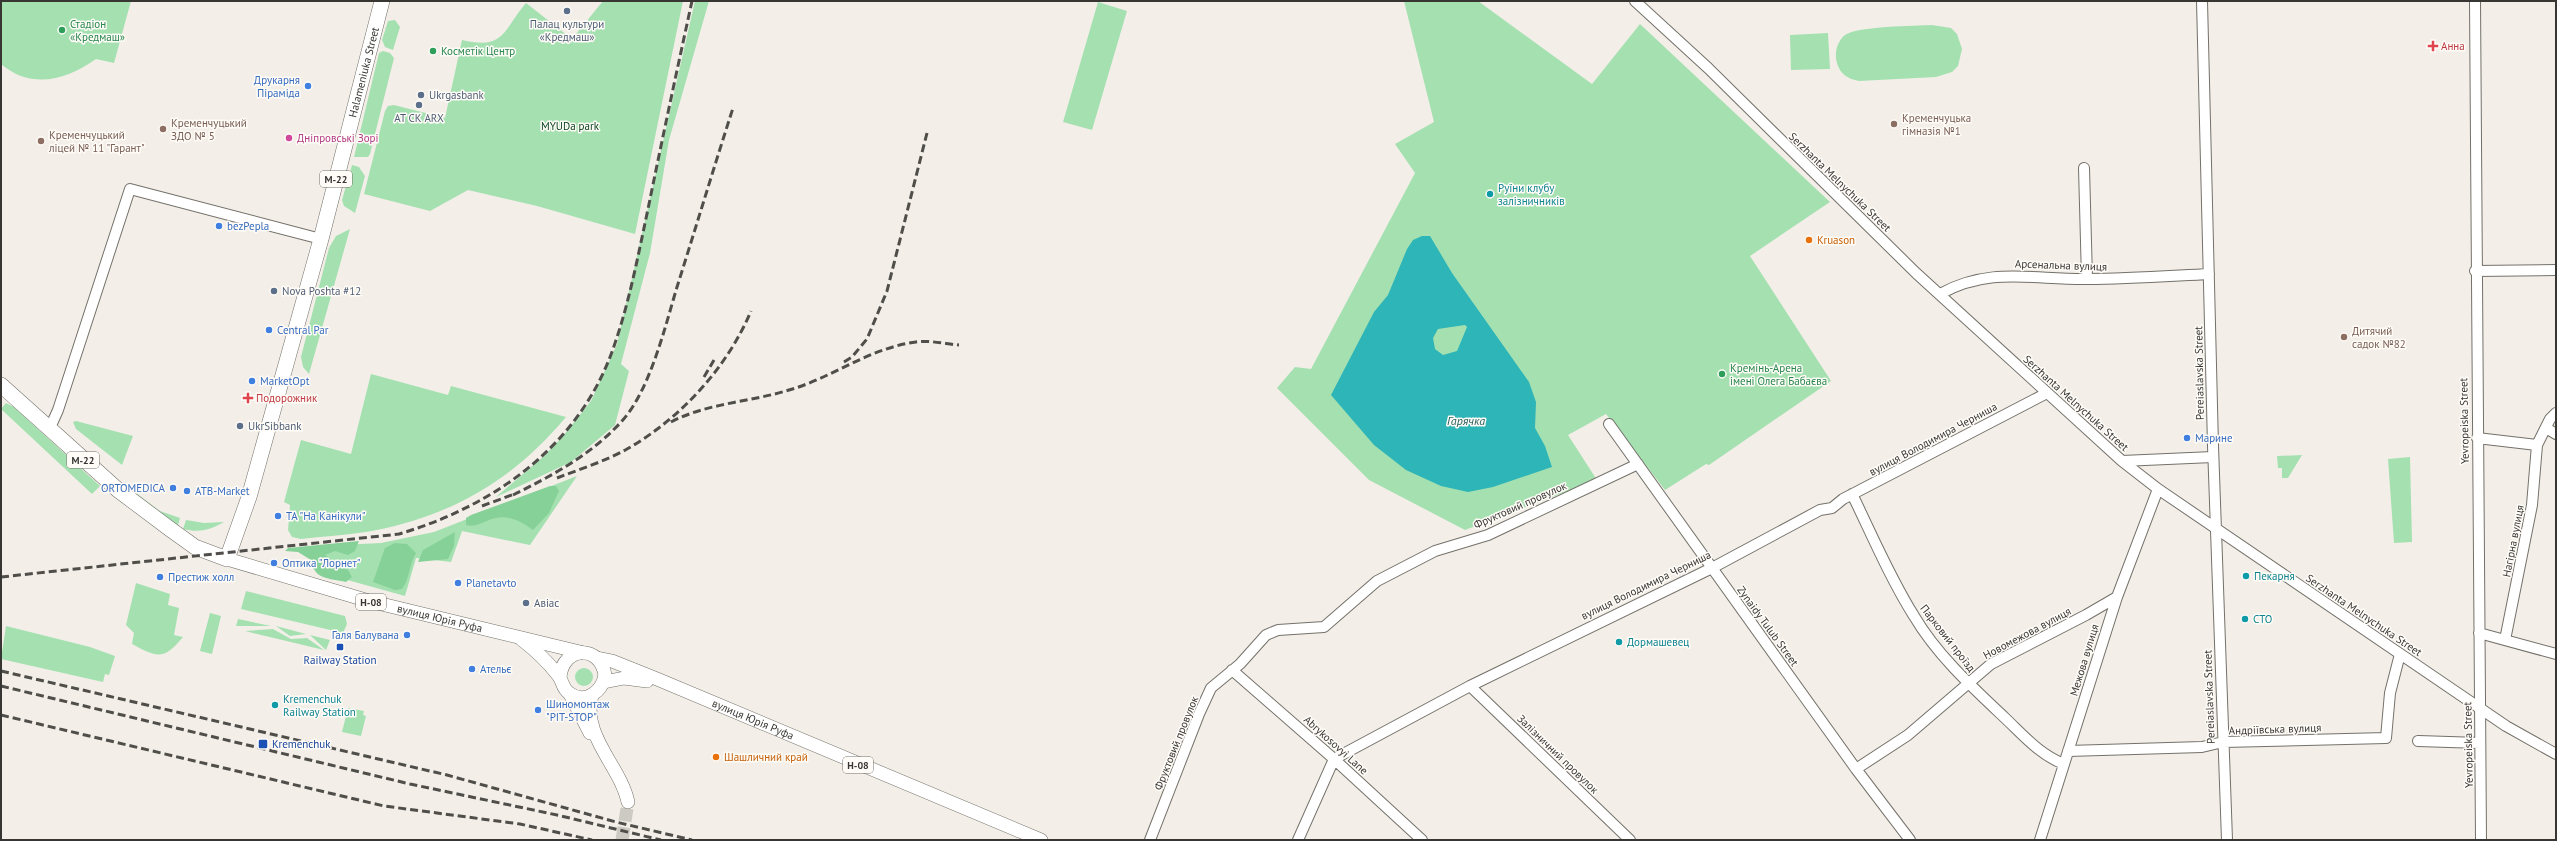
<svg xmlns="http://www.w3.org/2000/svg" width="2557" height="841" font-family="'PT Sans',sans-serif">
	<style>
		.green { fill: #a5e0b1 }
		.forest { fill: #86d197 }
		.water { fill: #2eb5b7; fill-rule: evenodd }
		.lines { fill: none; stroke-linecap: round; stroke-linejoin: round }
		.major-tunnel { stroke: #cdcac4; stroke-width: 13; stroke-dasharray: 13 6; stroke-linecap: butt }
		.minor-casing { stroke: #74716a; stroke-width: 12 }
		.major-casing { stroke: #74716a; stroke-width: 14 }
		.highway-casing { stroke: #74716a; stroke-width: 16 }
		.minor { stroke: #fff; stroke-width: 10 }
		.major { stroke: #fff; stroke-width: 13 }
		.highway { stroke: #fff; stroke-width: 15 }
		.rail { stroke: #4f4e4a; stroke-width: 3; stroke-dasharray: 8 4; stroke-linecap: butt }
		.service-dot { fill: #5c6f8a; stroke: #fffcf8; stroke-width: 1.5 }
		.leisure-dot { fill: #2e9e5b; stroke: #fffcf8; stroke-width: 1.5 }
		.health-dot { fill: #e0444e; stroke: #fffcf8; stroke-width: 1.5 }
		.shop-dot { fill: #3f7fe0; stroke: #fffcf8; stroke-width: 1.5 }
		.education-dot { fill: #8d6e63; stroke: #fffcf8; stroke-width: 1.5 }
		.hotel-dot { fill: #d1479c; stroke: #fffcf8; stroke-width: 1.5 }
		.culture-dot { fill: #0f9aa8; stroke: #fffcf8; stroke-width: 1.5 }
		.food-dot { fill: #e8710a; stroke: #fffcf8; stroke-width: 1.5 }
		.transit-dot { fill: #1a4fb4; stroke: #fffcf8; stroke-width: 1.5 }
		.labels { text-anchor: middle; stroke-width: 3; stroke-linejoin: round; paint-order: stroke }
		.shield { fill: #fffcf8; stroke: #73716e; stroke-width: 1 }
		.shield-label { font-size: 10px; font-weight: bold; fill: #373633 }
		.leisure-label { font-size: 11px; fill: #27864d; stroke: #fffcf8; text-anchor: start }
		.service-label { font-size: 11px; fill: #4e5e75; stroke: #fffcf8; text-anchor: start }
		.health-label { font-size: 11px; fill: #be3a42; stroke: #fffcf8; text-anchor: start }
		.street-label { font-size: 11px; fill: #373633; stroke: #fffcf8 }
		.shop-label { font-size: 11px; fill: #366cbe; stroke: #fffcf8; text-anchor: start }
		.education-label { font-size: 11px; fill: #785e54; stroke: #fffcf8; text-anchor: start }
		.park-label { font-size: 11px; fill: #09421e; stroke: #fffcf8 }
		.hotel-label { font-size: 11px; fill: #b23c85; stroke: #fffcf8; text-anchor: start }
		.culture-label { font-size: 11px; fill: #0d838f; stroke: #fffcf8; text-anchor: start }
		.food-label { font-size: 11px; fill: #c56008; stroke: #fffcf8; text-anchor: start }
		.transit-label { font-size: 11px; fill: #164399; stroke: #fffcf8 }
		.water-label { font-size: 12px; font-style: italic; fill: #295e5e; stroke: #fffcf8 }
	</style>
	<rect width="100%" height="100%" fill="#f3efe8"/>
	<path class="green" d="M1 1H131L114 63 96 59C67 80 31 90 1 64Z
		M603 1H683L635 234 537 206 468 190 430 211 364 194 385 111 388 106 394 105 445 118 462 40C504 50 502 32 526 3L572 39Z
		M695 1H709L669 140 650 253 621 364 629 371 615 425 571 462 496 497 544 456 563 436 591 401 617 344Z
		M1404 1H1478L1592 84 1640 24 1830 202 1750 256 1831 381 1709 465 1706 464 1665 490 1606 414 1568 435 1597 480 1465 530 1369 480 1277 388 1295 367 1311 369 1415 173 1395 144 1434 122Z
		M1098 2 1127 11 1092 130 1063 122Z
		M395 20 400 27 393 50 385 47 382 40 388 21Z
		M1932 25 1951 28 1957 34 1962 49 1958 66 1952 72 1936 77 1859 81C1848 79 1840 74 1837 63 1834 54 1837 41 1845 35 1858 26 1914 26 1932 25Z
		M1828 33 1830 69 1791 70 1790 35Z
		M383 51 390 53 394 58 370 154 368 157H354L379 53Z
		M352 165 359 167 365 176 355 213 344 206 342 200Z
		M350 229 309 374 303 367 301 357 329 248 336 236Z
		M371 374 448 395 451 386 566 417C515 478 455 514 377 530 352 535 326 536 301 539L292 537 288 530 290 505 284 502 301 440 351 454Z
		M6 403 14 407 100 486 92 494 1 409Z
		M76 421 133 436 122 465 76 429 73 422Z
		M2302 455 2288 478H2282V468H2278L2277 456Z
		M2410 457 2412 542 2394 543 2388 459Z
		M577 476 530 545 462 531 451 562 416 558 405 596 315 571 319 546 381 543 434 532Z
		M128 487 160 511 180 518 177 529 126 488Z
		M186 520 204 523 224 522C210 530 199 533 183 529Z
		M136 583 170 594 168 605 179 608 174 635 183 637C164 660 158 658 132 644L134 633 126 625Z
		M246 591 345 616 347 624 343 633 241 609Z
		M210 613 221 616 212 654 200 651Z
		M238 619 271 626H236Z
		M6 626 90 647 115 656 109 675 105 674 103 682 1 659Z
		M276 626 306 634 290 636Z
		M273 629 291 639 307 638 324 650 245 631Z
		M310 635 330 640 326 650Z
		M575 677a9 9 0 1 1 18 0a9 9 0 1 1-18 0Z
		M348 708 364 711 363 715 366 716 361 736 342 732Z"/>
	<path class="forest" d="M550 486H556L559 491 549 513 533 530C518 519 504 513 487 521 479 524 474 527 466 525V518L471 515Z
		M455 532 454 546 448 559 418 562 423 550Z
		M359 541 355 551 348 555 335 551 325 555 348 570 352 577 346 582C329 578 314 580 311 560L298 552 285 551 288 548Z
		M395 543 407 544 416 553C409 564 410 579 402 589L395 590 373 582 385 548Z"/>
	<path class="water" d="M1422 236H1430L1452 273 1529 382 1536 402 1535 428 1545 446 1552 467 1493 487 1468 492 1441 486 1406 470 1374 445 1331 395 1374 312 1388 295 1407 249 1413 240ZM1465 325 1467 327 1457 351 1443 355 1435 349 1433 338 1438 329Z"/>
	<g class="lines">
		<path class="major-tunnel" d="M622 840 628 802"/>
		<g class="minor-casing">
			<path id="minor" d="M1635 1 1708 68 1916 273 2122 461 2158 489 2506 726 2556 754
				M2202 1 2213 446 2227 840
				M2475 1 2481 840
				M2084 168 2087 279
				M2475 271 2556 270
				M1940 294C1990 266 2034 280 2088 279 2128 279 2169 276 2209 274
				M1609 424 1856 769 1910 840
				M2546 428 2556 434
				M49 430 58 410 130 189 321 239
				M2477 438 2537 445 2550 419 2556 413
				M2122 461 2213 457
				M1852 494C1872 535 1890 578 1914 616 1937 655 1972 687 2005 718 2023 735 2040 755 2064 764
				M2479 633 2556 654
				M2505 640 2532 505 2537 445
				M1232 670 1334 759 1422 840
				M1470 686 1630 840
				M2418 741 2480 743
				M2068 751 2202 747 2223 742 2386 738 2390 693 2400 654
				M1856 769 1908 735 1991 664 2086 615 2117 597
				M1150 840 1199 714 1211 688 1240 664 1266 635 1278 630 1324 627 1377 581 1435 551 1488 535 1638 464
				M1298 840 1334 759 1470 686 1712 568 1820 510 1832 508 1843 499 2047 393
				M2040 840 2117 597 2158 489"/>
		</g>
		<g class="major-casing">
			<g id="major">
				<path id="s1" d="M227 559 369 601 584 653"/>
				<path d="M521 639C534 649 548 662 558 675 563 681 562 688 569 693 585 705 602 692 605 675 600 644 563 646 560 677"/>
				<path id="s2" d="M597 658 612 661 657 679 1041 840"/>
				<path d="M604 682 624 678 647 681"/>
				<path d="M570 694 590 733"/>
				<path d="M592 695C581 736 620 765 628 802"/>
			</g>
		</g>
		<g class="highway-casing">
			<g id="highway">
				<path id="s3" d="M1 385 118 490 170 529 195 547 227 559 249 497 321 239 382 1"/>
			</g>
		</g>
		<use href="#minor" class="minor"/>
		<use href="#major" class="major"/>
		<use href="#highway" class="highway"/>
		<path class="rail" d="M844 362 852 357 867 339 887 291 927 133
			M704 377 714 360
			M671 422C707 403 751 402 789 390 832 378 869 348 916 342 930 340 946 344 959 345
			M557 478C580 469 606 461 627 449 680 419 727 368 751 311
			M513 495C553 475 591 455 622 421 650 390 665 327 677 287 696 227 714 167 733 108
			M482 506 517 493
			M1 577 399 534C494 506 579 446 613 349 629 304 638 256 648 209 662 140 677 70 692 1
			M1 671 447 775 616 822 692 840
			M1 686 410 784 557 815 661 840
			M1 715 384 806 520 824 592 840"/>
	</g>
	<g class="service-dot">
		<circle cx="567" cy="11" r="4"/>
		<circle cx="421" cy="95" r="4"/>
		<circle cx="419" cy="105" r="4"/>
		<circle cx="274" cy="291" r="4"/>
		<circle cx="240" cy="426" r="4"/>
		<circle cx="526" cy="603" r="4"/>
	</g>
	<g class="leisure-dot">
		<circle cx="62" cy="30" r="4"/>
		<circle cx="433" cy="51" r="4"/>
		<circle cx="1722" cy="374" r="4"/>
	</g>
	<g class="health-dot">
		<path d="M2431 40h4v4h4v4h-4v4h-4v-4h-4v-4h4z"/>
		<path d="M246 392h4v4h4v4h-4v4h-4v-4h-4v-4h4z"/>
	</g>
	<g class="shop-dot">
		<circle cx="308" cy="86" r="4"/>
		<circle cx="219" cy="226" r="4"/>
		<circle cx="269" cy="330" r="4"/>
		<circle cx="252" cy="381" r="4"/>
		<circle cx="2187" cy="438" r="4"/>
		<circle cx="173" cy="488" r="4"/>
		<circle cx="187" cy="491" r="4"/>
		<circle cx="278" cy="516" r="4"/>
		<circle cx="274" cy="563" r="4"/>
		<circle cx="160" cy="577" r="4"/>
		<circle cx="458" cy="583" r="4"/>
		<circle cx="407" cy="635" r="4"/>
		<circle cx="472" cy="669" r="4"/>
		<circle cx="538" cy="710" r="4"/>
	</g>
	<g class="education-dot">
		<circle cx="1894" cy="124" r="4"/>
		<circle cx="163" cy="129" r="4"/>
		<circle cx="41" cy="141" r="4"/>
		<circle cx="2344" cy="337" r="4"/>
	</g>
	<circle class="hotel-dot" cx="289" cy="138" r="4"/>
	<g class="culture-dot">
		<circle cx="1490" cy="194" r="4"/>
		<circle cx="2246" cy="576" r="4"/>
		<circle cx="2245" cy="619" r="4"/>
		<circle cx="1619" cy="642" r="4"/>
		<circle cx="275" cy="705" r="4"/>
	</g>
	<g class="food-dot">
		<circle cx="1809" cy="240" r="4"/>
		<circle cx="716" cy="757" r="4"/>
	</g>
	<g class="transit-dot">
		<rect x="336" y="643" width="8" height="8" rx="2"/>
		<rect x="258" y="739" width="10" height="10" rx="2"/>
	</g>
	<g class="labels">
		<g class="shield">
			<rect x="320" y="171" width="32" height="16" rx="3"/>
			<rect x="67" y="452" width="32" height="16" rx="3"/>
			<rect x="356" y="594" width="30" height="16" rx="3"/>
			<rect x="843" y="757" width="30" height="16" rx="3"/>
		</g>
		<g class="shield-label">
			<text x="336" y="183">М-22</text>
			<text x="83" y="464">М-22</text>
			<text x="371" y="606">Н-08</text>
			<text x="858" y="769">Н-08</text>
		</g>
		<g class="leisure-label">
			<text x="70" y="28">Стадіон<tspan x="70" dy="13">«Кредмаш»</tspan></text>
			<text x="441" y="55">Косметік Центр</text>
			<text x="1730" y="372">Кремінь-Арена<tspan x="1730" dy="13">імені Олега Бабаєва</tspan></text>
		</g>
		<g class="service-label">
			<text x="567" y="28" text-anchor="middle">Палац культури<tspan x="567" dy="13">«Кредмаш»</tspan></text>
			<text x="429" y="99">Ukrgasbank</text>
			<text x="419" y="122" text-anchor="middle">АТ СК ARX</text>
			<text x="282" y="295">Nova Poshta #12</text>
			<text x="248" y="430">UkrSibbank</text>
			<text x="534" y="607">Авіас</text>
		</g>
		<g class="health-label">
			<text x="2441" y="50">Анна</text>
			<text x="256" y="402">Подорожник</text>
		</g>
		<g class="street-label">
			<text dy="4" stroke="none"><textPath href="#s3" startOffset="793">Halameniuka Street</textPath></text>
			<text transform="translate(1840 182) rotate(44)" y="4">Serzhanta Melnychuka Street</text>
			<text transform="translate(2061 265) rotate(2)" y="4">Арсенальна вулиця</text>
			<text transform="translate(2199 373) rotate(-91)" y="4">Pereiaslavska Street</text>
			<text transform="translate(2076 403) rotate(42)" y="4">Serzhanta Melnychuka Street</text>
			<text transform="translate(2464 421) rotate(-91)" y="4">Yevropeiska Street</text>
			<text transform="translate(1933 439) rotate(-28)" y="4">вулиця Володимира Черниша</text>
			<text transform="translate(1520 505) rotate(-24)" y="4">Фруктовий провулок</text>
			<text transform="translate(2513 541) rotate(-79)" y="4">Нагірна вулиця</text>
			<text transform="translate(1646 585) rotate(-26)" y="4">вулиця Володимира Черниша</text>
			<text transform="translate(2364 615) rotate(34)" y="4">Serzhanta Melnychuka Street</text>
			<text dy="4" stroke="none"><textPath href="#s1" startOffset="221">вулиця Юрія Руфа</textPath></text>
			<text transform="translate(1768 626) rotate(54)" y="4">Zynaidy Tulub Street</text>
			<text transform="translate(2027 633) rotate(-28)" y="4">Новомежова вулиця</text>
			<text transform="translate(1948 638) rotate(52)" y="4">Парковий проїзд</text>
			<text transform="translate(2084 660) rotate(-73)" y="4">Межова вулиця</text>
			<text transform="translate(2209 697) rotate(-92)" y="4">Pereiaslavska Street</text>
			<text dy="4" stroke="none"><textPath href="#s2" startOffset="168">вулиця Юрія Руфа</textPath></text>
			<text transform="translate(2275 729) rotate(-2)" y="4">Андріївська вулиця</text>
			<text transform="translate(1176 743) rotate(-68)" y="4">Фруктовий провулок</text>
			<text transform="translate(1336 745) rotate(42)" y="4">Abrykosovyi Lane</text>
			<text transform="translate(2468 745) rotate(-91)" y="4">Yevropeiska Street</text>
			<text transform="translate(1558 754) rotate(44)" y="4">Залізничний провулок</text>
		</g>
		<g class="shop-label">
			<text x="300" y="84" text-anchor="end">Друкарня<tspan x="300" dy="13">Піраміда</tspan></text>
			<text x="227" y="230">bezPepla</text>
			<text x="277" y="334">Central Par</text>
			<text x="260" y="385">MarketOpt</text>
			<text x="2195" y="442">Марине</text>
			<text x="165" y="492" text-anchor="end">ORTOMEDICA</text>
			<text x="195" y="495">ATB-Market</text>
			<text x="286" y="520">ТА "На Канікули"</text>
			<text x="282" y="567">Оптика "Лорнет"</text>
			<text x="168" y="581">Престиж холл</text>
			<text x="466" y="587">Planetavto</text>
			<text x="399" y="639" text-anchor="end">Галя Балувана</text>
			<text x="480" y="673">Ательє</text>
			<text x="546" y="708">Шиномонтаж<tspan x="546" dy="13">"PIT-STOP"</tspan></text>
		</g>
		<g class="education-label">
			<text x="1902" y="122">Кременчуцька<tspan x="1902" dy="13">гімназія №1</tspan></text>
			<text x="171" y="127">Кременчуцький<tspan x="171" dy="13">ЗДО № 5</tspan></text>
			<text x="49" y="139">Кременчуцький<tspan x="49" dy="13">ліцей № 11 "Гарант"</tspan></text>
			<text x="2352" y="335">Дитячий<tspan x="2352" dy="13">садок №82</tspan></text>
		</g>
		<g class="park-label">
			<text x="570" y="130">MYUDa park</text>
		</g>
		<g class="hotel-label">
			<text x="297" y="142">Дніпровські Зорі</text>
		</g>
		<g class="culture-label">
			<text x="1498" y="192">Руїни клубу<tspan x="1498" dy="13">залізничників</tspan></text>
			<text x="2254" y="580">Пекарня</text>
			<text x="2253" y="623">СТО</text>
			<text x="1627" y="646">Дормашевец</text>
			<text x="283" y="703">Kremenchuk<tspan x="283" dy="13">Railway Station</tspan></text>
		</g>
		<g class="food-label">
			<text x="1817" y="244">Kruason</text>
			<text x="724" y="761">Шашличний край</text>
		</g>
		<g class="transit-label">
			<text x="340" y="664">Railway Station</text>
			<text x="272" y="748" text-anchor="start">Kremenchuk</text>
		</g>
		<g class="water-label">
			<text x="1466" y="425">Гарячка</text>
		</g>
	</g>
	<rect width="2557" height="841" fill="none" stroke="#373633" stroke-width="4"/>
</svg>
